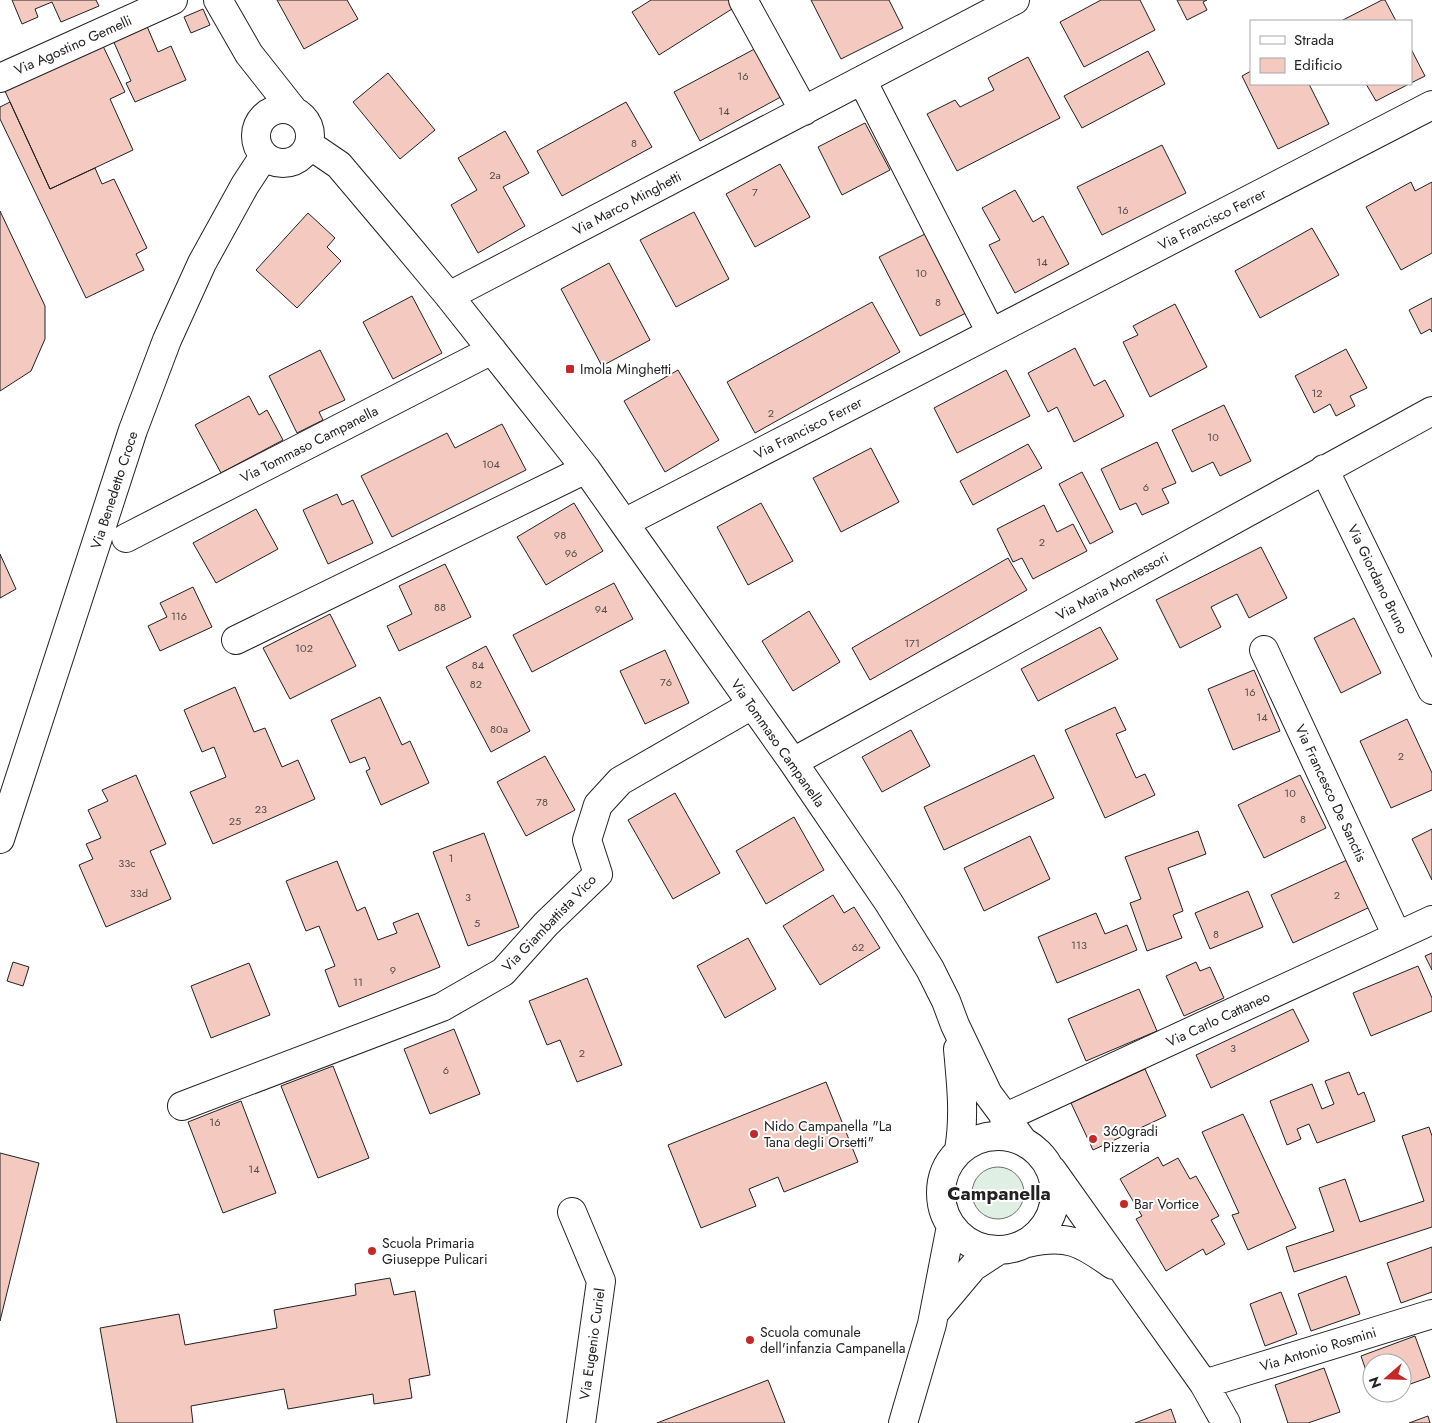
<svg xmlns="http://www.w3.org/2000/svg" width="1432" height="1423" font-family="Jost,sans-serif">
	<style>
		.green { fill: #e0efe3; stroke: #6f6f6f }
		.building { fill: #f3c9c0; stroke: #222 }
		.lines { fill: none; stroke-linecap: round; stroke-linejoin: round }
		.minor-casing { stroke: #222; stroke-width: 30 }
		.minor { stroke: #fff; stroke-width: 28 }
		.poi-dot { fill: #c62828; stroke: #fff; stroke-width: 2 }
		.labels { text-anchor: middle; stroke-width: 4; stroke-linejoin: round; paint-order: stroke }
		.number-label { font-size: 11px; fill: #564c4a }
		.street-label { font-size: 14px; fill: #222; stroke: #fff }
		.poi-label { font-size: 14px; fill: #222; stroke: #fff; text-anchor: start }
		.district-label { font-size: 19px; font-weight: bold; fill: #222; stroke: #fff }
	</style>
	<rect width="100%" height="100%" fill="#fff"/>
	<path class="green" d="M972 1193a26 26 0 1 1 52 0a26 26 0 1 1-52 0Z"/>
	<path class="building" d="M12 0H96L99 6 61 22 52 2 35 9 38 17 22 24Z
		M277 0H347L358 19 304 49Z
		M651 0H742L743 2 659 55 632 12Z
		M811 0H889L903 28 841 59Z
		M1101 0H1140L1155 30 1084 67 1060 22Z
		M1177 0H1207L1203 2 1207 10 1187 20Z
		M1382 0H1385L1396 21H1341Z
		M203 9 210 25 191 33 184 17Z
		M146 24 158 52 171 46 186 80 135 102 126 83 131 81 112 38Z
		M102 44 125 92 110 99 133 150 50 189 4 89Z
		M762 45 788 93 700 141 674 92Z
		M1411 49 1425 76 1411 83Z
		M1148 51 1165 84 1082 128 1064 96Z
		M1028 57 1060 118 957 171 927 114 955 100 960 107 994 90 988 78Z
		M1251 71V84H1309L1329 124 1278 149 1242 76Z
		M388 73 435 130 400 159 353 102Z
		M1366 84H1409L1376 101Z
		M10 102 50 189 95 168 102 184 114 179 147 248 136 254 144 270 86 298 0 119V107Z
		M626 102 652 147 562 196 537 151Z
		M865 123 890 170 842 195 818 147Z
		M505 131 529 173 503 187 525 226 478 253 451 205 477 190 458 158Z
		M1162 145 1186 193 1102 235 1077 187Z
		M780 164 810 217 755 247 726 194Z
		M1411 182 1415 191 1432 182V253L1401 270 1366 207Z
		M1015 190 1033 222 1043 216 1069 264 1015 293 989 245 1000 240 982 208Z
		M0 211 45 306V339L31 371 0 391Z
		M694 212 729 279 676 307 640 240Z
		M308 213 335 238 327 247 341 261 297 308 256 270Z
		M1312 228 1339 275 1260 318 1235 271Z
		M931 231 972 310 920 336 879 257Z
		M609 263 650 340 602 366 561 289Z
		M412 296 442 353 393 379 363 322Z
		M1432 298V332L1430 329 1421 334 1409 310Z
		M872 302 900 352 755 433 727 382Z
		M1175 304 1207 367 1150 397 1123 342 1138 335 1133 326Z
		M1075 348 1094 386 1105 380 1124 416 1074 442 1057 407 1048 412 1028 373Z
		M1346 349 1367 388 1350 396 1355 406 1336 416 1330 404 1314 413 1295 376Z
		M320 350 345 400 319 412 323 420 297 433 269 376Z
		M678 370 719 440 665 472 624 401Z
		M1006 370 1030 416 957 453 934 408Z
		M249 396 259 415 267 410 283 440 221 473 195 425Z
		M1224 405 1251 461 1220 476 1213 462 1192 472 1172 430Z
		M502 424 526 470 392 537 361 476 447 433 455 448Z
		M1157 442 1176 483 1162 489 1169 503 1142 515 1136 503 1120 510 1101 469Z
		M1028 444 1042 468 973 505 960 481Z
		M871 448 899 502 841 532 813 478Z
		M1082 472 1113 532 1090 544 1059 484Z
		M337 494 342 505 353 500 373 543 328 564 303 510Z
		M574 503 603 551 546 585 517 537Z
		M761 503 793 561 748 585 717 527Z
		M1044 505 1057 532 1073 524 1087 551 1033 579 1022 558 1013 562 997 529Z
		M256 509 278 549 216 583 193 543Z
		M1261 547 1287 598 1249 618 1237 594 1211 607 1221 627 1180 648 1156 600Z
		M0 554 16 589 0 598Z
		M1008 558 1027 590 870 680 852 648Z
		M445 564 471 617 399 651 387 626 412 614 399 586Z
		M614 583 633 619 532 672 513 635Z
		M193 587 212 627 160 651 148 626 167 617 160 603Z
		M809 611 840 662 793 691 762 641Z
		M330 614 356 666 290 699 263 648Z
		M1354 618 1381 673 1341 693 1314 638Z
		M1100 627 1118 659 1038 701 1021 669Z
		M486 646 530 731 491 752 446 667Z
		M665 650 689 703 645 724 620 671Z
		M1254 670 1280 731 1233 750 1208 689Z
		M235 687 254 732 265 728 282 767 298 760 315 799 213 844 190 792 226 777 214 747 202 752 184 710Z
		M380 697 402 745 410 741 429 783 381 805 366 771 370 769 365 757 350 763 331 720Z
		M1115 707 1126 730 1116 734 1136 778 1145 774 1155 795 1105 818 1065 730Z
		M1407 719 1432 773V790L1391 808 1360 741Z
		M911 730 930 766 882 792 862 757Z
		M1034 755 1054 798 944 850 924 807Z
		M545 756 575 810 526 836 497 782Z
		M136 775 166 844 150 851 171 899 106 927 79 865 93 859 86 844 101 838 88 810 108 801 102 790Z
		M1300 775 1326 828 1264 858 1238 805Z
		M675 793 720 873 673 899 628 820Z
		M794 817 824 870 766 904 736 851Z
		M1432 829V880L1412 839Z
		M1198 831 1206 854 1168 868 1183 911 1173 915 1182 938 1147 951 1130 903 1141 899 1125 857Z
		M484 833 519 927 468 946 433 852Z
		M1030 836 1050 879 984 911 964 868Z
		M1347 860 1370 907 1293 943 1271 895Z
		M337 861 357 911 365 907 378 940 397 933 393 923 418 913 440 967 339 1007 325 970 335 966 319 926 306 931 286 881Z
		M1248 891 1263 927 1210 949 1195 913Z
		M833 895 844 913 854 907 880 948 820 985 783 926Z
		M1096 913 1105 934 1127 925 1137 950 1057 983 1038 937Z
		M748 938 776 989 725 1018 697 966Z
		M1432 953V970L1425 956Z
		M13 962 29 967 23 986 7 981Z
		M1196 962 1200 971 1210 967 1224 998 1184 1016 1166 976Z
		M249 963 270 1015 211 1038 191 986Z
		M1418 966 1432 998V1011L1371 1036 1353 993Z
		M587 978 622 1065 577 1082 560 1040 547 1045 529 1001Z
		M1139 989 1157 1031 1086 1061 1068 1019Z
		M1293 1009 1309 1041 1211 1088 1196 1055Z
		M454 1029 480 1094 430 1114 404 1049Z
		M333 1066 369 1158 318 1178 281 1086Z
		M1145 1069 1166 1116 1093 1150 1071 1103Z
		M1349 1072 1358 1095 1364 1092 1375 1121 1317 1143 1309 1124 1297 1129 1301 1139 1287 1145 1270 1101 1312 1084 1322 1109 1334 1104 1325 1081Z
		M826 1082 858 1162 784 1192 778 1177 749 1189 756 1206 701 1228 668 1145Z
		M241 1101 276 1193 223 1213 188 1122Z
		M1243 1114 1296 1228 1248 1250 1232 1215 1239 1213 1202 1132Z
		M1429 1127 1432 1136V1227L1294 1272 1286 1247 1334 1231 1319 1188 1345 1179 1360 1222 1424 1201 1402 1136Z
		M0 1153 39 1163 0 1321Z
		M1158 1157 1163 1166 1178 1158 1190 1179 1196 1176 1219 1216 1211 1220 1225 1244 1206 1255 1203 1249 1166 1271 1136 1219 1142 1216 1120 1179Z
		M1432 1247V1292L1401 1303 1387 1263Z
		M1346 1276 1360 1314 1311 1331 1298 1294Z
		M390 1278 394 1295 415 1291 430 1375 409 1379 412 1398 374 1404 373 1394 288 1409 284 1389 191 1406 193 1423H117L100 1328 179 1314 185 1345 277 1328 274 1310 356 1295 355 1284Z
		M1281 1292 1297 1334 1265 1346 1250 1304Z
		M1415 1336 1430 1377 1402 1387V1363H1372V1388L1361 1356Z
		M1324 1368 1340 1412 1308 1423H1288L1275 1385Z
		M768 1380 785 1423H657Z
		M1171 1409 1176 1423H1135Z
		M1428 1416 1430 1423H1409Z"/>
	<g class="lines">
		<g class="minor-casing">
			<path id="minor" d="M218 0 249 54 294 111
				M743 0 804 111
				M0 78 173 0
				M862 80 991 333
				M256 136a27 27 0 1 1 54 0a27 27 0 1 1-54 0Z
				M307 150H317L339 165 404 242 449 296 586 469 624 523 793 762 889 903 930 969 946 1001 955 1025 988 1094 1023 1141
				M449 296 1015 0
				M1324 469 1432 690
				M624 523 1432 105
				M126 538 492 350
				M236 640 586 469
				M1264 650 1397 936
				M793 762 1432 411
				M0 839 133 430 167 340 202 263 245 185 264 156
				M958 1049C961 1083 965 1115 959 1150
				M182 1106 442 1007 503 972 546 924 598 874 587 840 598 805 620 781 752 705
				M1004 1118 1432 920
				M941 1193a57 57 0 1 1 114 0a57 57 0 1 1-114 0Z
				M1052 1170 1204 1384 1226 1423
				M572 1212 601 1281 581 1423
				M1027 1243C1067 1234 1081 1242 1113 1265
				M936 1311 973 1267 999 1250
				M1204 1384 1432 1314
				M903 1423 932 1324 951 1226"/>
		</g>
		<use href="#minor" class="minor"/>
	</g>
	<g class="poi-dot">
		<rect x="565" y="364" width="10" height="10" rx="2.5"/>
		<circle cx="754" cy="1134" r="5"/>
		<circle cx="1093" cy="1139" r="5"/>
		<circle cx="1124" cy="1204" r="5"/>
		<circle cx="372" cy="1251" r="5"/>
		<circle cx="750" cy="1340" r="5"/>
	</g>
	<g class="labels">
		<g class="number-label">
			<text x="743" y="80">16</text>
			<text x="724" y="115">14</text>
			<text x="634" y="147">8</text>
			<text x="495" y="179">2a</text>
			<text x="755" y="196">7</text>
			<text x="1123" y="214">16</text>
			<text x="1042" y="266">14</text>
			<text x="921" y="277">10</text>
			<text x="938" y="306">8</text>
			<text x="1317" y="397">12</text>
			<text x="771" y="417">2</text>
			<text x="1213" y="441">10</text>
			<text x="491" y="468">104</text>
			<text x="1146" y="491">6</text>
			<text x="560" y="539">98</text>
			<text x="1042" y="546">2</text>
			<text x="571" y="557">96</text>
			<text x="440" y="611">88</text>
			<text x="601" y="613">94</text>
			<text x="179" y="620">116</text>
			<text x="912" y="647">171</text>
			<text x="304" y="652">102</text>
			<text x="478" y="669">84</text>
			<text x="666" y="686">76</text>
			<text x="476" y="688">82</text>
			<text x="1250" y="696">16</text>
			<text x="1262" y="721">14</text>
			<text x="499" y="733">80a</text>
			<text x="1401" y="760">2</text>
			<text x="1290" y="797">10</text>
			<text x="542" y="806">78</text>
			<text x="261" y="813">23</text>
			<text x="1303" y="823">8</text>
			<text x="235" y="825">25</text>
			<text x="451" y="862">1</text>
			<text x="127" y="867">33c</text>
			<text x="139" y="897">33d</text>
			<text x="1337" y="899">2</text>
			<text x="468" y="901">3</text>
			<text x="477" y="927">5</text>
			<text x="1216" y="938">8</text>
			<text x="1079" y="949">113</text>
			<text x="858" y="951">62</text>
			<text x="393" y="974">9</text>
			<text x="358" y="986">11</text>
			<text x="1233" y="1052">3</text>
			<text x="582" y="1057">2</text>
			<text x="446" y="1074">6</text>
			<text x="215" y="1126">16</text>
			<text x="254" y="1173">14</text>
		</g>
		<g class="street-label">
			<text transform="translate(73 45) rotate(-24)" y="5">Via Agostino Gemelli</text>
			<text transform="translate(627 203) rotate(-28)" y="5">Via Marco Minghetti</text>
			<text transform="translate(1212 219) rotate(-27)" y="5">Via Francisco Ferrer</text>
			<text transform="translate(808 428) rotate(-27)" y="5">Via Francisco Ferrer</text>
			<text transform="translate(309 444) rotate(-27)" y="5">Via Tommaso Campanella</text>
			<text transform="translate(114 490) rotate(-72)" y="5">Via Benedetto Croce</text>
			<text transform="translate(1378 579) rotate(64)" y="5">Via Giordano Bruno</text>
			<text transform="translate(1112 586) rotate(-29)" y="5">Via Maria Montessori</text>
			<text transform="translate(778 743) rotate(55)" y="5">Via Tommaso Campanella</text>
			<text transform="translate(1331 793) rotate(65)" y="5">Via Francesco De Sanctis</text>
			<text transform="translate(549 923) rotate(-46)" y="5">Via Giambattista Vico</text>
			<text transform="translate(1218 1019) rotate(-25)" y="5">Via Carlo Cattaneo</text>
			<text transform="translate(592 1344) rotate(-82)" y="5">Via Eugenio Curiel</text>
			<text transform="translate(1318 1349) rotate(-17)" y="5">Via Antonio Rosmini</text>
		</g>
		<g class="poi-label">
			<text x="580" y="374">Imola Minghetti</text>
			<text x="764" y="1131">Nido Campanella "La<tspan x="764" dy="16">Tana degli Orsetti"</tspan></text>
			<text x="1103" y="1136">360gradi<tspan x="1103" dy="16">Pizzeria</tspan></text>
			<text x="1134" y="1209">Bar Vortice</text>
			<text x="382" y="1248">Scuola Primaria<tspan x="382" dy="16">Giuseppe Pulicari</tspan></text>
			<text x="760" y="1337">Scuola comunale<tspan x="760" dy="16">dell'infanzia Campanella</tspan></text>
		</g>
		<g class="district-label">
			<text x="999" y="1200">Campanella</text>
		</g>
	</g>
	<rect x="1250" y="20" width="162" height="65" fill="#ffffff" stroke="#a7a7a7"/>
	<rect x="1260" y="36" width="25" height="8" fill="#ffffff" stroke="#a7a7a7"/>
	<text x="1294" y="45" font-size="15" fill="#222222">Strada</text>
	<rect x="1260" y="58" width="25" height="15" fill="#f3c9c0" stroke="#a7a7a7"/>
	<text x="1294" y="70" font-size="15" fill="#222222">Edificio</text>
	<g transform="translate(1387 1378) rotate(250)"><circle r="24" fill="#ffffff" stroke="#a7a7a7"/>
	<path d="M0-4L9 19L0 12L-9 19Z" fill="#c62828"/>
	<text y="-8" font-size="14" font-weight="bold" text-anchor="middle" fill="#222222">N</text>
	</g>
</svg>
